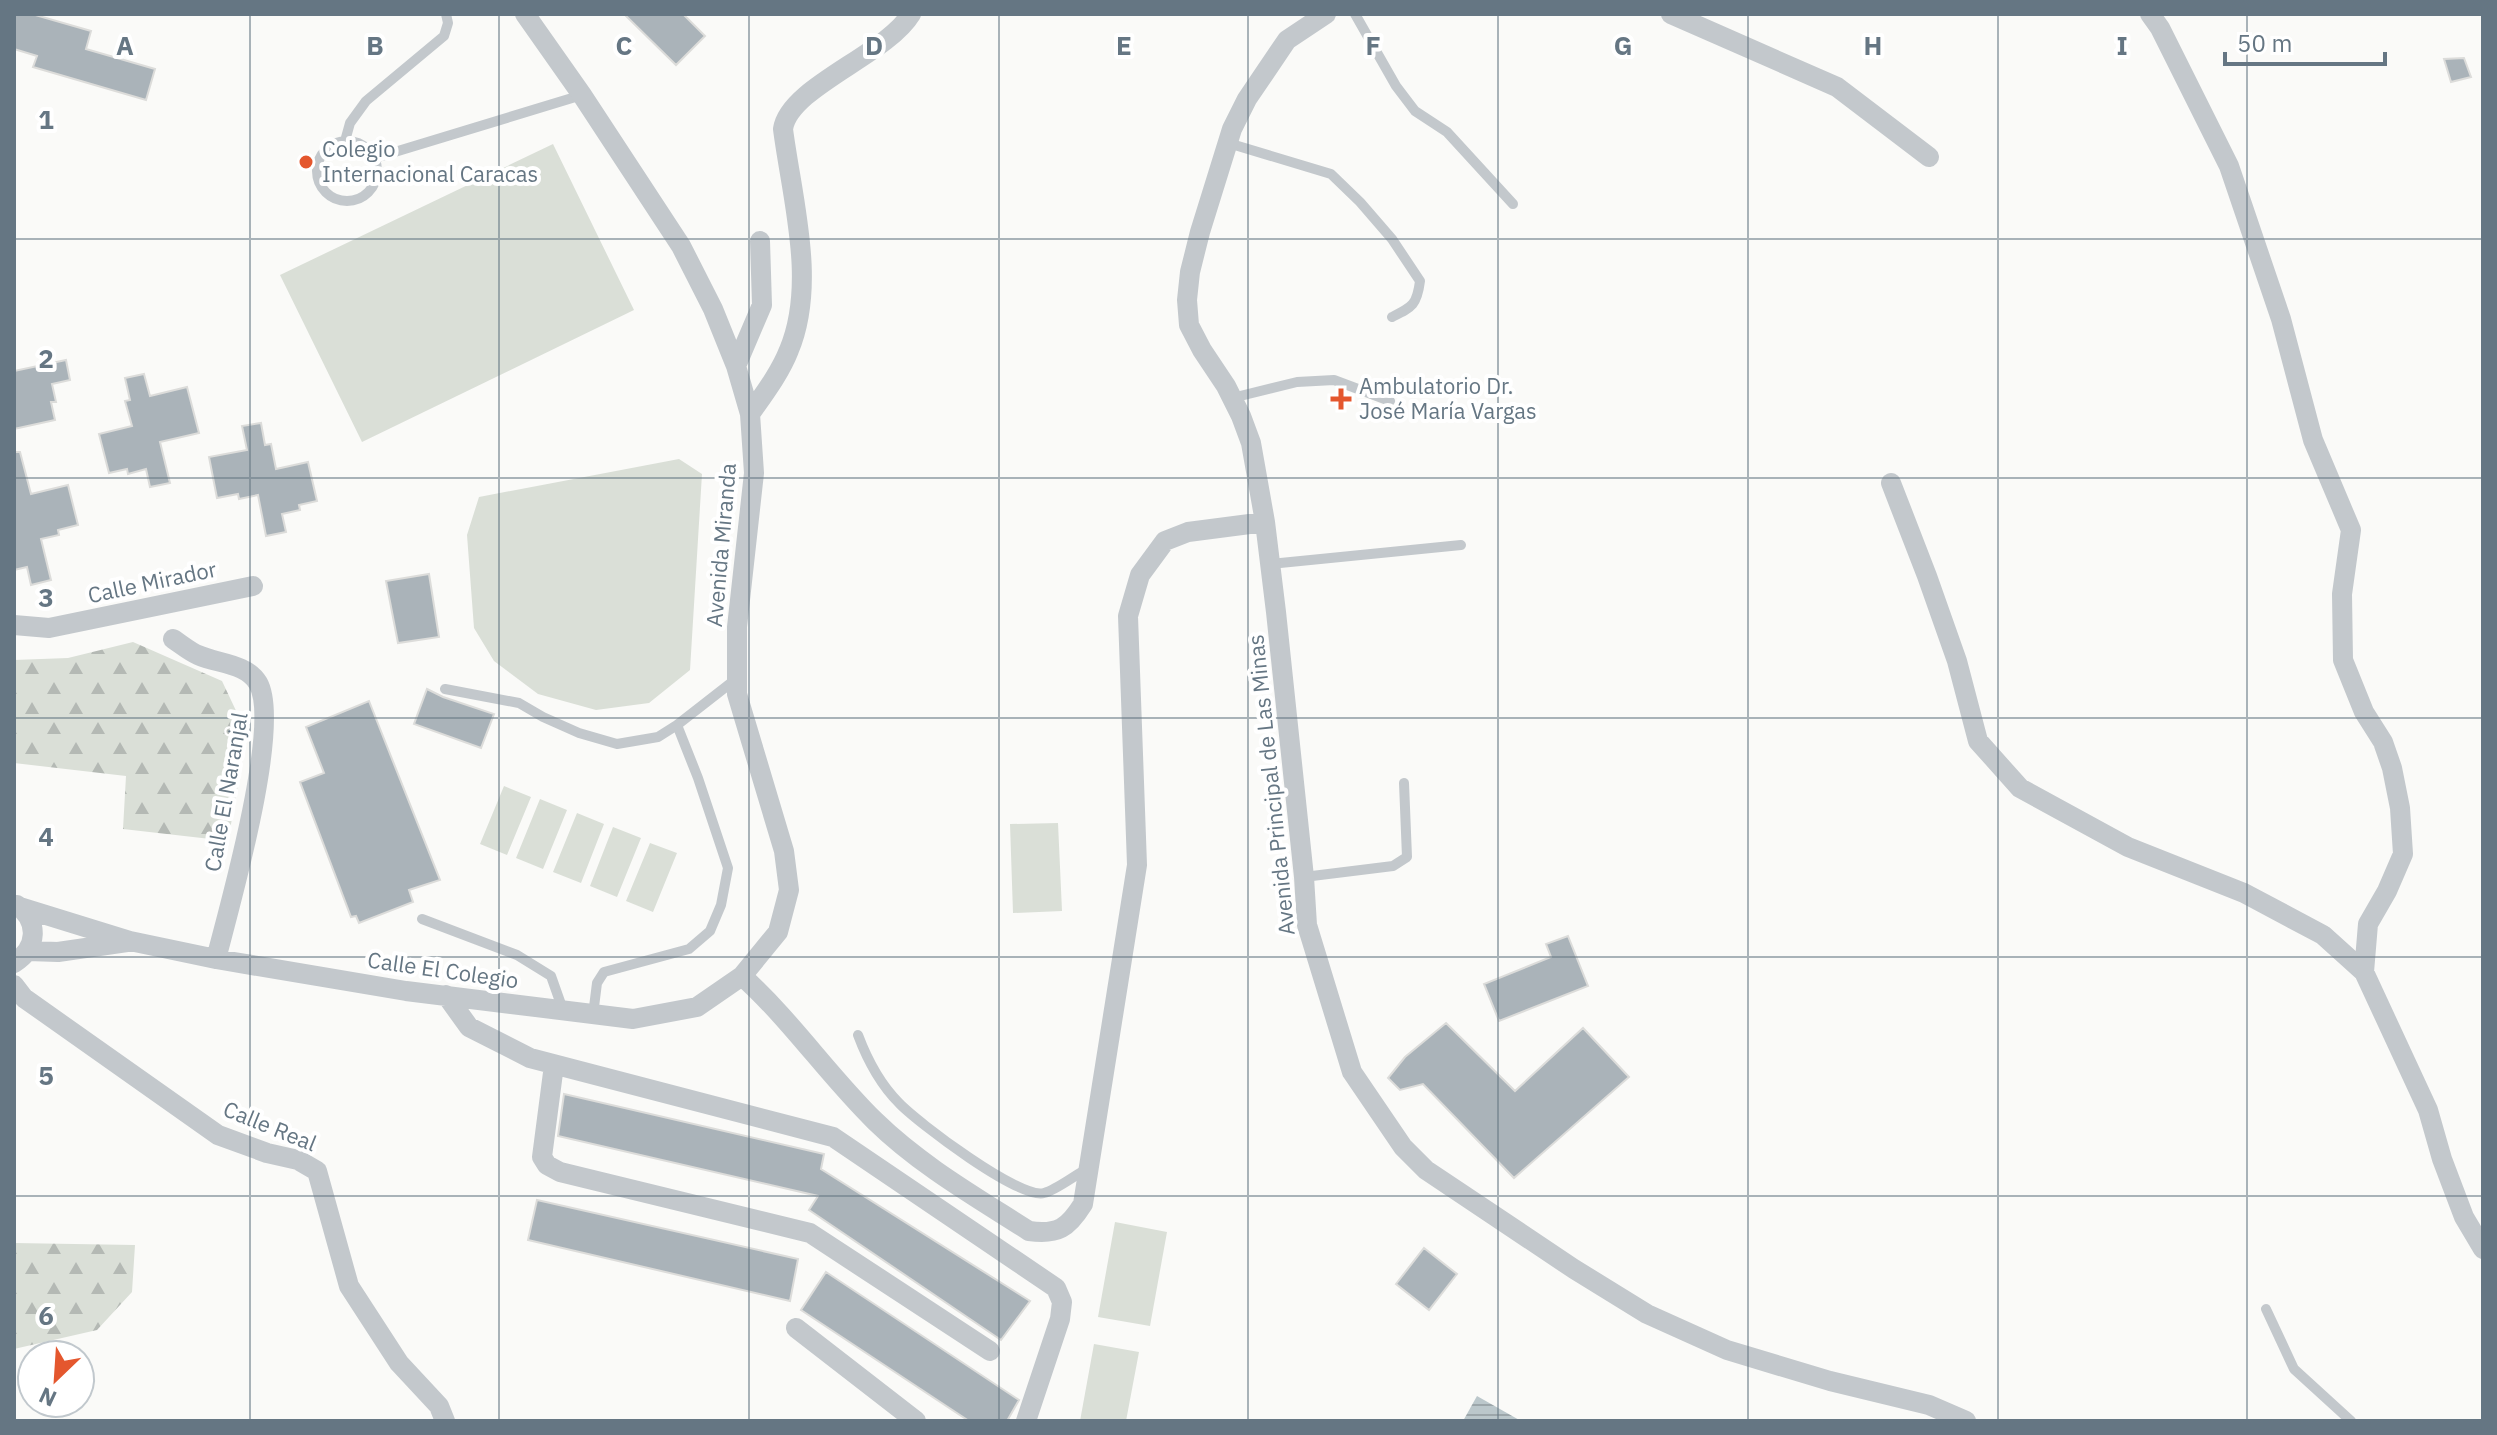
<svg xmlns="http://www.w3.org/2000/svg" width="2497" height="1435" font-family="'IBM Plex Sans',sans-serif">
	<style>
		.forest { fill: url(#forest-firs) }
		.garden { fill: #dadfd7 }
		.water { fill: url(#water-rules) }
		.building { fill: #aab3b9; stroke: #dcdcda; stroke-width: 2 }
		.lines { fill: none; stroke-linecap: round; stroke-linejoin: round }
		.service { stroke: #c3c8cc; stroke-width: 10 }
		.minor { stroke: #c3c8cc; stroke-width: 20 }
		.grid { fill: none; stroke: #657683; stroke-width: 2; stroke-opacity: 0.55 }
		.poi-dot { fill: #e4572e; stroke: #fff; stroke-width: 3 }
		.labels { text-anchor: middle; stroke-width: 8; stroke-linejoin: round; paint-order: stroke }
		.poi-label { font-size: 22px; fill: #657683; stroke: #fff; text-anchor: start }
		.street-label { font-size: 22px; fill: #657683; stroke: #fff }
		.grid-label { font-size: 26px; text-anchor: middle; font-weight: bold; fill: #657683; stroke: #fff; stroke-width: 8; stroke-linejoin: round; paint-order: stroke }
	</style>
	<defs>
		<pattern id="forest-firs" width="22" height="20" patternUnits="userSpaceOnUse" patternTransform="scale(2)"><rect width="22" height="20" fill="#dadfd7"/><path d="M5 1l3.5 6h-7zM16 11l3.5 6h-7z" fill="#b4b9b4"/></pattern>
		<pattern id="water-rules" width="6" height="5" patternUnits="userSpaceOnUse" patternTransform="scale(2)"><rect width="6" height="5" fill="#bbc7cb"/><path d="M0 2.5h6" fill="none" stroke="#9ca6aa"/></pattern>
	</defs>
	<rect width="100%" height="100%" fill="#fafaf8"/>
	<path class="forest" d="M133 642 222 681 247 734 228 841 123 829 126 776 14 763V660L68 658Z
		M14 1243 135 1245 132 1292 97 1330 14 1349Z"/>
	<path class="garden" d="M553 144 634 310 362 442 280 275Z
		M679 459 702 474 690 670 649 703 596 710 538 694 494 661 474 628 467 535 479 497Z
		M504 786 531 797 507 855 480 844Z
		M540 799 567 810 543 869 516 858Z
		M577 813 604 824 581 883 553 872Z
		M1058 823 1062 911 1013 913 1010 824Z
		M613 827 641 838 617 897 590 886Z
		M650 843 677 853 653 912 626 901Z
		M1115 1222 1167 1232 1150 1326 1098 1317Z
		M1094 1344 1139 1352 1126 1421H1080Z"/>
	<path class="water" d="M1477 1396 1521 1421H1463Z"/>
	<path class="building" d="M14 14H32L91 31 86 49 155 69 146 100 33 67 37 56 14 49Z
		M624 14H683L705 36 676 65Z
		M2464 58 2471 77 2451 82 2444 59Z
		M66 360 70 380 52 384 56 402H51L55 420 14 429V371Z
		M144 374 150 396 187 387 199 433 160 442 170 483 150 487 146 469 128 474 127 469 109 473 99 434 132 426 125 401 130 400 125 378Z
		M261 423 265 445 271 444 276 469 308 462 317 501 299 505 300 510 282 514 286 532 266 536 258 495 239 499 238 494 217 498 209 457 247 450 242 426Z
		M14 452H20L31 494 68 485 78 525 58 530 59 535 41 539 51 580 31 585 27 567 14 570Z
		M429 574 439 637 398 643 386 581Z
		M427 689 443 697 494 714 481 748 414 724Z
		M369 701 440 880 409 890 413 902 359 923 356 916 351 917 300 782 324 773 306 727Z
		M1568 936 1588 986 1499 1021 1484 984 1551 957 1546 944Z
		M1446 1023 1515 1091 1583 1028 1629 1077 1514 1178 1423 1084 1400 1090 1388 1078 1405 1057Z
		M564 1094 824 1154 821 1169 1030 1301 1001 1340 809 1210 818 1196 558 1136Z
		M537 1200 798 1259 790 1301 528 1240Z
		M1424 1248 1457 1274 1429 1310 1396 1284Z
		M826 1272 1019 1400 1007 1421H969L801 1310Z"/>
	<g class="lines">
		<path class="service" d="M1355 14 1396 86 1415 111 1447 132 1513 204
			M317 171a30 30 0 1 1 60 0a30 30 0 1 1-60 0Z
			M345 141 350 123 366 101 444 36 448 23 446 14
			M1228 143 1331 174 1360 202 1392 239 1420 281C1417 305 1412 307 1392 317
			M375 158 582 95
			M1232 398 1297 382 1334 380 1390 401
			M1270 564 1461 545
			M445 689 519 703 543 717 579 733 617 744 658 737 677 725 736 679
			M1304 877 1393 866 1407 857 1404 783
			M422 919 517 955 551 976 563 1010
			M593 1015 597 983 604 972 689 949 710 931 721 905 728 868 698 778 677 725
			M858 1035C867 1059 880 1084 899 1103 917 1122 1020 1200 1044 1193 1056 1190 1075 1175 1087 1169
			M2266 1309 2294 1369 2351 1421"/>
		<path class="minor" d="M1326 14 1287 40 1247 99 1232 129 1200 232 1190 272 1187 300 1189 325 1202 350 1226 386 1241 416 1251 443 1265 522 1276 612 1304 877 1307 925 1352 1072 1403 1147 1426 1170 1574 1269 1647 1314 1727 1350 1830 1381 1929 1405 1966 1421
			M1671 14 1837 87 1929 157
			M2150 14 2160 28 2229 166 2281 319 2313 440 2351 530 2342 594 2343 660 2364 712 2383 742 2392 768 2400 808 2403 854 2387 891 2368 924 2364 972
			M736 366 762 305 760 241
			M750 414C764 394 780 373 789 350 817 283 792 199 783 129 789 87 886 55 911 14
			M1891 483 1927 576 1957 661 1978 741 2020 788 2128 847 2244 893 2323 935 2364 972 2428 1110 2442 1159 2464 1217 2483 1249
			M14 625 49 628 253 586
			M173 639C181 644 189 651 198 655 218 664 246 663 258 683 282 724 229 908 216 959
			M20 907 130 941 216 959 406 991 633 1019 697 1007 742 976 778 932 789 890 784 851 737 694V627L754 473 750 414 736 366 713 309 681 246 582 95 525 14
			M28 951 58 952 127 942
			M14 963C38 948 39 921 17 905
			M742 976C791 1020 828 1075 875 1121 920 1165 976 1197 1029 1231 1058 1235 1068 1228 1083 1204L1137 865 1128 616 1140 575 1165 541 1188 532 1265 522
			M14 985 24 998 218 1135 267 1153 298 1160 317 1171 349 1286 399 1363 439 1406 445 1421
			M446 995 469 1027 530 1058 833 1137 1056 1288 1062 1302 1060 1319 1026 1421
			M554 1065 542 1157 547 1165 560 1172 810 1233 990 1351
			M796 1328 916 1421"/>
	</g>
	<path class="grid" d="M250 14V1421M499 14V1421M749 14V1421M999 14V1421M1248 14V1421M1498 14V1421M1748 14V1421M1998 14V1421M2247 14V1421M14 239H2483M14 478H2483M14 718H2483M14 957H2483M14 1196H2483"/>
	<g class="poi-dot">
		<circle cx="306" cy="162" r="8"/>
		<path d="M1337 387h8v8h8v8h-8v8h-8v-8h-8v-8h8z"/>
	</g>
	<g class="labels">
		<g class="poi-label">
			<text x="322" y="157">Colegio<tspan x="322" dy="25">Internacional Caracas</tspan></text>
			<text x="1359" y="394">Ambulatorio Dr.<tspan x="1359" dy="25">José María Vargas</tspan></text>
		</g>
		<g class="street-label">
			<text transform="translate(721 545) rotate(-85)" y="8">Avenida Miranda</text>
			<text transform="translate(152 582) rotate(-12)" y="8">Calle Mirador</text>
			<text transform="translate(1271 785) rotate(-96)" y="8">Avenida Principal de Las Minas</text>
			<text transform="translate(226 792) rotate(-80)" y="8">Calle El Naranjal</text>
			<text transform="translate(443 970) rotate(8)" y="8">Calle El Colegio</text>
			<text transform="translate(270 1126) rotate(22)" y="8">Calle Real</text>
		</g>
	</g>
	<g class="grid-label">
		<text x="125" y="55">A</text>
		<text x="375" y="55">B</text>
		<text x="624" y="55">C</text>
		<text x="874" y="55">D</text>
		<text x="1124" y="55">E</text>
		<text x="1373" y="55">F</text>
		<text x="1623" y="55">G</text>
		<text x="1873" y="55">H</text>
		<text x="2122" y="55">I</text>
		<text x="46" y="129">1</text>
		<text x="46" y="368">2</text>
		<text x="46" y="607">3</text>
		<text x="46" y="846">4</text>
		<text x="46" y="1085">5</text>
		<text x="46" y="1325">6</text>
	</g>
	<rect width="2497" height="1435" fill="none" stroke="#657683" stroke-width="32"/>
	<g transform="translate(56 1379) rotate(205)"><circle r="38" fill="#ffffff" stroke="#c1c8cd" stroke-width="2"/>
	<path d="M0-6L14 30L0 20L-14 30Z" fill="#e4572e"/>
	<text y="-12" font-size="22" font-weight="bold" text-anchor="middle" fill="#657683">N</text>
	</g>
	<path d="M2225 52v12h160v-12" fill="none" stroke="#657683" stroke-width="4"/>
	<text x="2237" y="52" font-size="24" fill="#657683" stroke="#ffffff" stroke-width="6" paint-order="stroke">50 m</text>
</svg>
